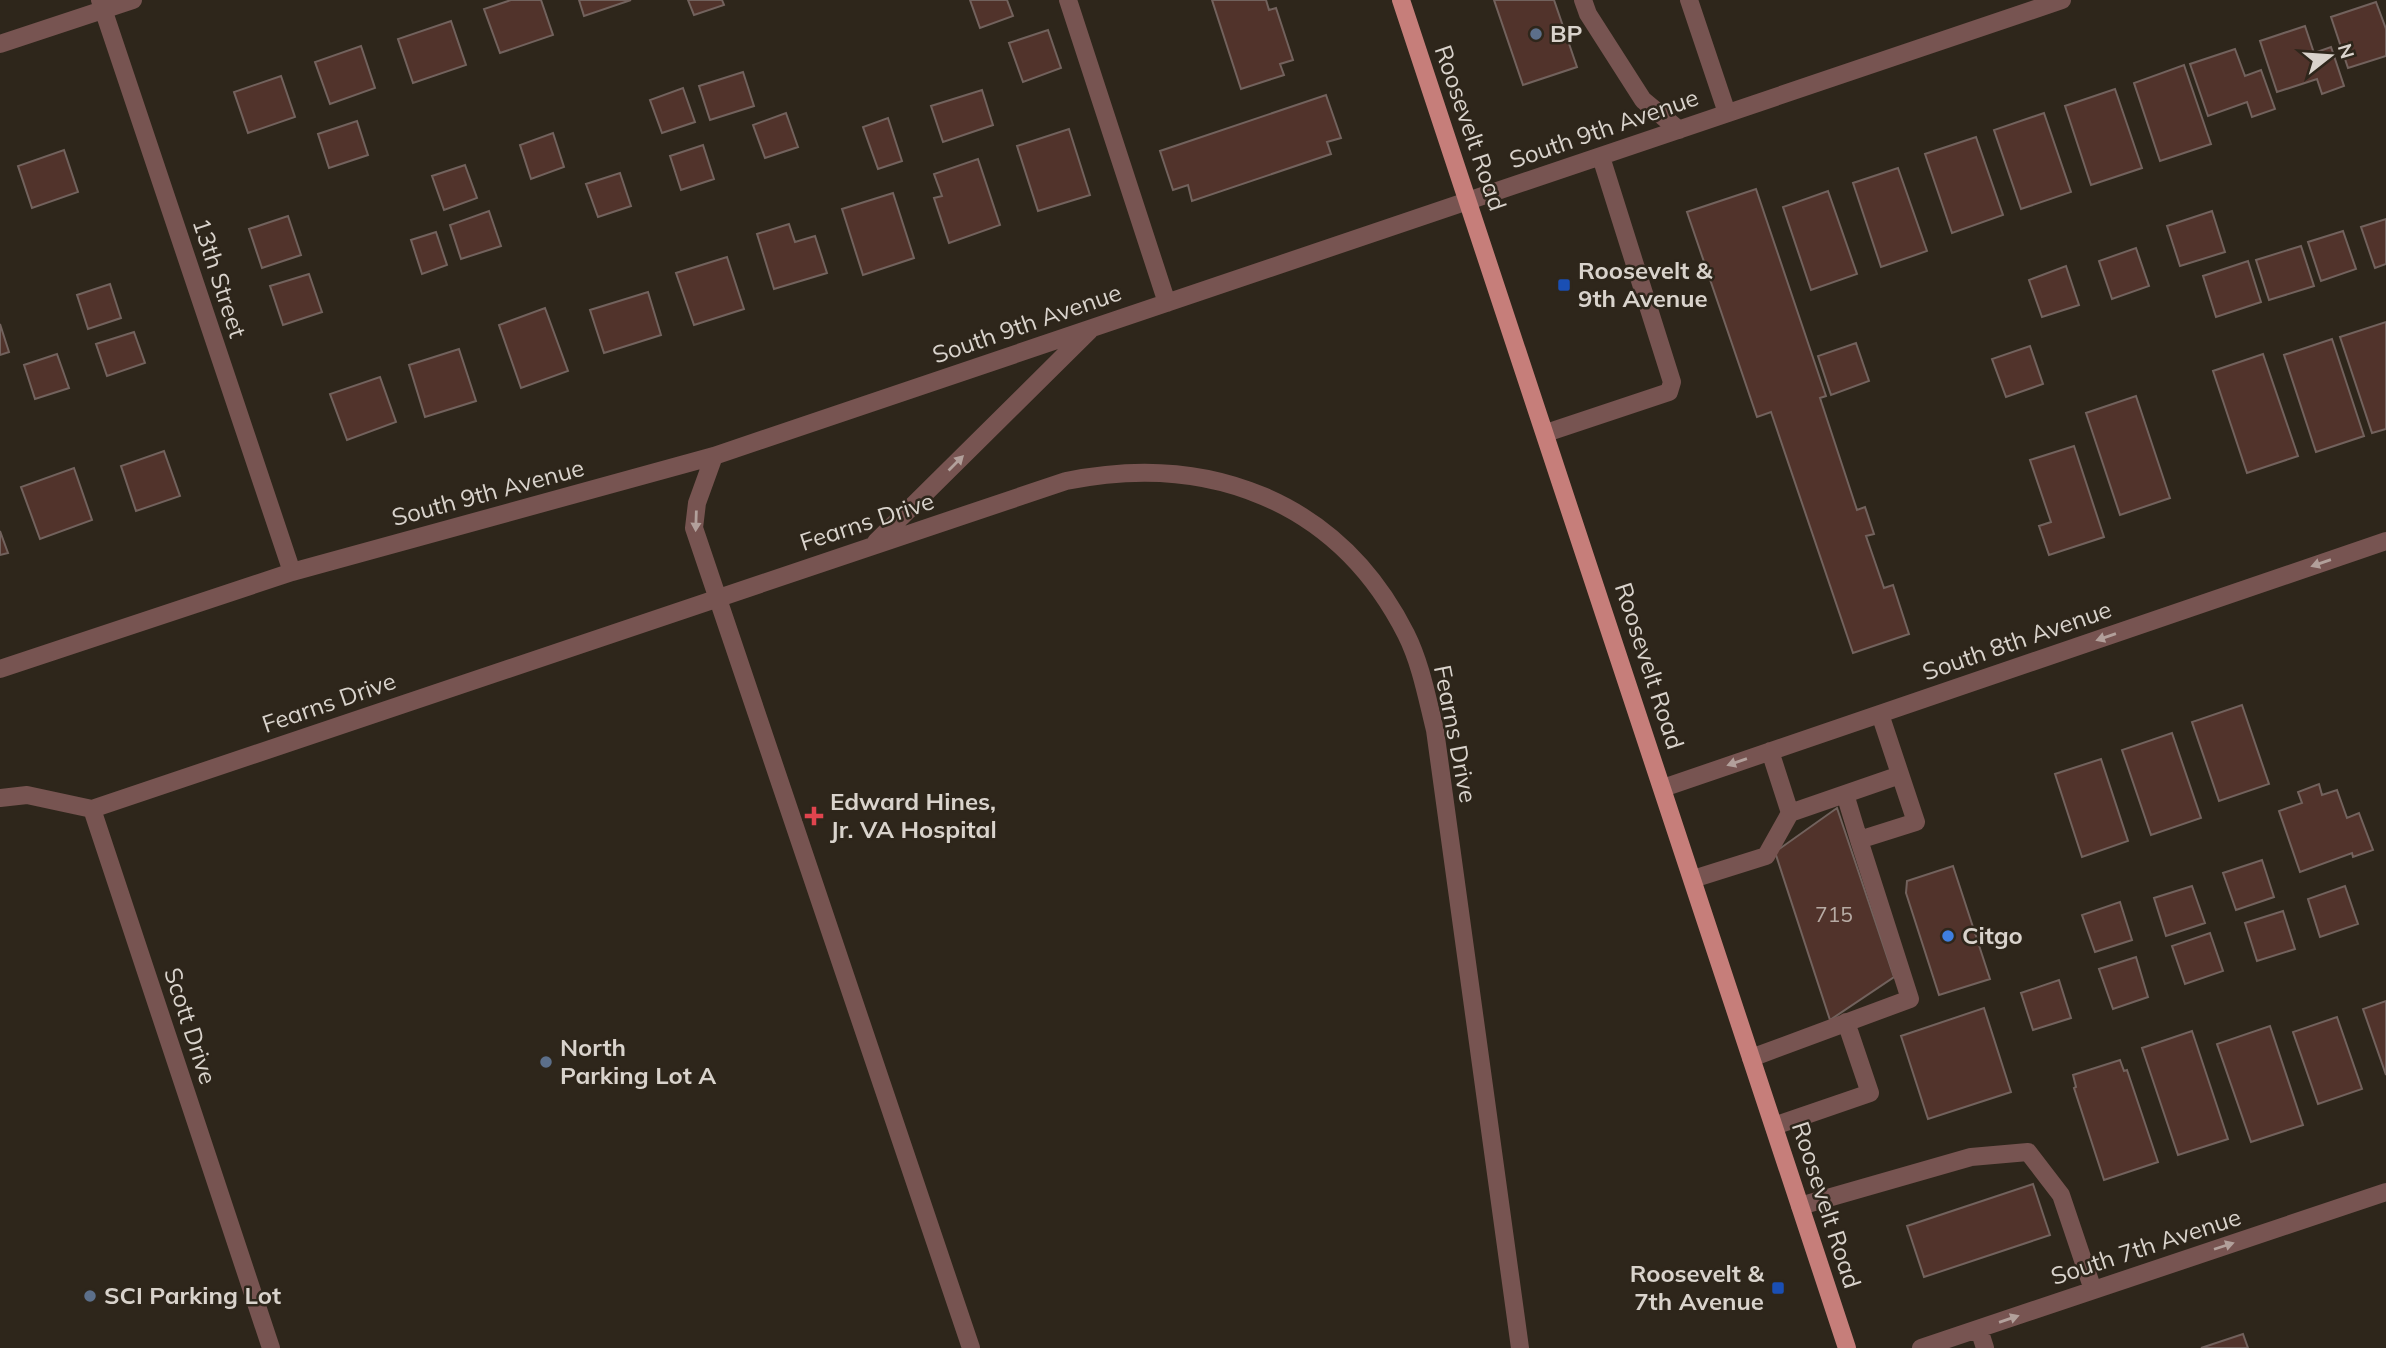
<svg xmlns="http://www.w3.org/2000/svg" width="2386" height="1348" font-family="Mulish,sans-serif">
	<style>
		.building { fill: #51332b; stroke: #72625d; stroke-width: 2 }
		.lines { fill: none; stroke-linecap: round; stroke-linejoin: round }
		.minor { stroke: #775451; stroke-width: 18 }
		.major { stroke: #c67e7a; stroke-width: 18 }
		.oneway { fill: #b2a09b }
		.service-dot { fill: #5c6f8a; stroke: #2e261b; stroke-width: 2.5 }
		.transit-dot { fill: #1a4fb4; stroke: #2e261b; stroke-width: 2.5 }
		.health-dot { fill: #e0444e; stroke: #2e261b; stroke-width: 2.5 }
		.shop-dot { fill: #3f7fe0; stroke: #2e261b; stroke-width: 2.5 }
		.labels { text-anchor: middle; stroke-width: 5; stroke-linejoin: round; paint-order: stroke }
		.number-label { font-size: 21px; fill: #b7aba4 }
		.poi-label { font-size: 24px; font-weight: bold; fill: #d9d3cc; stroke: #2e261b; text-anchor: start }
		.street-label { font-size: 24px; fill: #d9d3cc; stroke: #2e261b }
	</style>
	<rect width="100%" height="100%" fill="#2e261b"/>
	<path class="building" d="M511 0H541L553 35 500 53 484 9Z
		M579 0H631L584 16Z
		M688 0H722L724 5 694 15Z
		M970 0H1007L1013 16 980 28Z
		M1212 0H1266L1269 10 1276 8 1293 60 1280 64 1284 75 1241 89Z
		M1494 0H1554L1577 67 1523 85Z
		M2376 2 2386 29V56L2348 68 2331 17Z
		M451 21 466 65 413 83 398 39Z
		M2305 26 2314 53 2331 47 2344 86 2322 94 2317 79 2277 92 2260 41Z
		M1048 30 1061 68 1023 82 1009 43Z
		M361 46 375 88 330 104 315 62Z
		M2235 49 2245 76 2261 70 2275 109 2252 117 2247 102 2208 116 2190 64Z
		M2184 65 2211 144 2160 161 2134 83Z
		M743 72 754 106 710 120 699 86Z
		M281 76 295 117 248 133 234 92Z
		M683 88 695 122 662 133 650 100Z
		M2115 89 2142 168 2091 185 2065 106Z
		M982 90 993 125 943 142 931 106Z
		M1326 95 1341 138 1327 142 1331 154 1192 201 1188 185 1173 190 1160 151Z
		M786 113 798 147 765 158 753 125Z
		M2044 113 2071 192 2021 209 1994 130Z
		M888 118 902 161 878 169 863 127Z
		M357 121 368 155 329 168 318 134Z
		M1069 129 1090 195 1038 211 1017 146Z
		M553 133 564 167 531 179 520 145Z
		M1976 137 2003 215 1952 233 1925 154Z
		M703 145 714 179 681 190 670 156Z
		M64 150 78 192 32 208 18 166Z
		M978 159 1000 225 949 243 934 198 942 196 934 174Z
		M465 165 477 198 444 210 432 176Z
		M1898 168 1927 251 1881 267 1853 183Z
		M620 173 631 206 598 217 586 184Z
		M1756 189 1826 396 1820 398 1857 510 1865 507 1874 534 1866 536 1884 588 1893 585 1909 634 1853 653 1771 412 1757 417 1687 212Z
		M1828 191 1857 274 1811 290 1783 207Z
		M893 193 914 258 863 275 842 209Z
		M489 211 501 246 461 259 450 225Z
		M2212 211 2225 252 2180 266 2167 226Z
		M288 216 301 255 262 268 249 229Z
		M2386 219V264L2375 268 2361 227Z
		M789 224 795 242 815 236 827 273 774 289 757 234Z
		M2343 231 2356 269 2321 281 2308 242Z
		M436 232 447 265 422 274 411 240Z
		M2301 246 2314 286 2269 300 2256 260Z
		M2136 248 2149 286 2112 299 2099 261Z
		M727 257 744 309 694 325 676 273Z
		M2248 261 2261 302 2216 317 2203 276Z
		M2066 266 2079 305 2042 317 2029 280Z
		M309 274 322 312 283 325 270 286Z
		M110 284 121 318 88 329 77 295Z
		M648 292 661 335 604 353 590 310Z
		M545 308 568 371 521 388 499 325Z
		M2386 322V429L2372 433 2340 337Z
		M0 324 9 352 0 355Z
		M134 332 145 363 107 376 96 344Z
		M2332 339 2364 436 2316 452 2284 355Z
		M1856 343 1869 381 1831 395 1818 356Z
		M2030 346 2043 384 2006 397 1992 359Z
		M459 349 476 401 425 417 409 365Z
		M57 354 69 388 35 399 24 365Z
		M2263 354 2298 456 2247 473 2213 371Z
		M380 377 396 422 347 440 330 394Z
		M2136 396 2170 498 2120 515 2086 413Z
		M2074 446 2104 537 2049 555 2039 526 2051 522 2030 460Z
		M164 451 180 496 136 511 121 466Z
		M74 468 92 520 40 539 21 487Z
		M0 531 8 553 0 555Z
		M2242 705 2269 784 2219 801 2192 722Z
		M2172 733 2201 818 2151 835 2122 750Z
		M2101 759 2128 841 2082 857 2055 774Z
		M2319 784 2322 795 2337 790 2347 818 2359 813 2373 850 2353 857 2352 853 2300 872 2279 811 2302 803 2298 792Z
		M1837 808 1894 977 1830 1020 1775 852Z
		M2262 860 2274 897 2236 910 2223 873Z
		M1953 866 1990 979 1939 995 1906 893 1907 881Z
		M2192 886 2205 923 2166 936 2154 898Z
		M2345 886 2358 924 2320 937 2308 899Z
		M2120 902 2132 940 2095 952 2082 915Z
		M2283 911 2295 949 2257 961 2245 923Z
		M2210 933 2223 971 2185 984 2172 946Z
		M2136 957 2148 997 2113 1009 2099 969Z
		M2059 980 2071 1018 2033 1030 2021 993Z
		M2386 1001V1075L2363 1009Z
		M1984 1008 2011 1092 1928 1119 1901 1036Z
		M2337 1017 2362 1089 2318 1104 2293 1032Z
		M2270 1026 2303 1125 2251 1142 2217 1044Z
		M2192 1031 2228 1139 2178 1155 2142 1048Z
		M2120 1060 2124 1071 2127 1070 2158 1162 2104 1180 2074 1088 2076 1087 2073 1075Z
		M2033 1184 2050 1235 1924 1277 1907 1226Z
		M2243 1334 2248 1348H2201Z"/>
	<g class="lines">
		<path class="minor" d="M100 0 292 572
			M1068 0 1167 303
			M1583 0 1588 14 1643 100 1679 130
			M1689 0 1727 113
			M0 44 133 0
			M1546 433 1669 392 1672 382 1601 157
			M714 456 697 503 694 528 971 1348
			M876 542 1090 330
			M0 669 292 572 714 456 2062 0
			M1770 751 1790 813
			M1663 788 2386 541
			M1845 794 1859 840
			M0 798 27 795 92 809
			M92 809 1066 481C1208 452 1338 500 1406 634 1421 664 1427 698 1435 730L1520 1348
			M92 809 271 1348
			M1693 879 1766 856 1790 813 1900 775
			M1751 1058 1910 999 1859 840 1916 822 1880 714
			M1774 1126 1870 1093 1846 1022
			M1800 1206 1971 1157 2028 1152 2061 1195 2093 1290
			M1979 1329 1985 1348
			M1921 1348 2386 1192"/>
		<path class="major" d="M1401 0 1847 1348"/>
	</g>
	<defs><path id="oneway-solid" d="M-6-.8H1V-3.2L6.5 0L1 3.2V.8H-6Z" transform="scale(1.75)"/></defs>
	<g class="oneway">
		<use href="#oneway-solid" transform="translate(956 463) rotate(-45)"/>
		<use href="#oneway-solid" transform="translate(696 521) rotate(92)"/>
		<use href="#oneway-solid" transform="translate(2321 563) rotate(161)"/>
		<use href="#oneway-solid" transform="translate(2106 637) rotate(161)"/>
		<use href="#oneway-solid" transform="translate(1737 762) rotate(161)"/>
		<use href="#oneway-solid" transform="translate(2224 1246) rotate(-18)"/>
		<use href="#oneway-solid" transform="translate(2009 1319) rotate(-19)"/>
	</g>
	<g class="service-dot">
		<circle cx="1536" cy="34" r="7"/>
		<circle cx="546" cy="1062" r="7"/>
		<circle cx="90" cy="1296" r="7"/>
	</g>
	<g class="transit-dot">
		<rect x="1557" y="278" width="14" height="14" rx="3.5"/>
		<rect x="1771" y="1281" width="14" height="14" rx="3.5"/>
	</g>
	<path class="health-dot" d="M810.5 805.5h7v7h7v7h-7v7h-7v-7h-7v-7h7z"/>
	<circle class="shop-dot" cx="1948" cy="936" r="7"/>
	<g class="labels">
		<g class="number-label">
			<text x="1834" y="922">715</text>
		</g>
		<g class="poi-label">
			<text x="1550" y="42">BP</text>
			<text x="1578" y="279">Roosevelt &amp;<tspan x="1578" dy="28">9th Avenue</tspan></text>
			<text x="830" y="810">Edward Hines,<tspan x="830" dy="28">Jr. VA Hospital</tspan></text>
			<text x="1962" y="944">Citgo</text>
			<text x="560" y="1056">North<tspan x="560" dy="28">Parking Lot A</tspan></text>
			<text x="1764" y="1282" text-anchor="end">Roosevelt &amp;<tspan x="1764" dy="28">7th Avenue</tspan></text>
			<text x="104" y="1304">SCI Parking Lot</text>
		</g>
		<g class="street-label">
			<text transform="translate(1470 128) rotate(71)" y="8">Roosevelt Road</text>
			<text transform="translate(1604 129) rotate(-19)" y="8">South 9th Avenue</text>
			<text transform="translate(219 278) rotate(72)" y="8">13th Street</text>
			<text transform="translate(1027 324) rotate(-19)" y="8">South 9th Avenue</text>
			<text transform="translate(488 493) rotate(-15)" y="8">South 9th Avenue</text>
			<text transform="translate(867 522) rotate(-18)" y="8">Fearns Drive</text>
			<text transform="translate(2017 641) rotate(-19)" y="8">South 8th Avenue</text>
			<text transform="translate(1649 666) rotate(72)" y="8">Roosevelt Road</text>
			<text transform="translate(329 703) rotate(-19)" y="8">Fearns Drive</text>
			<text transform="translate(1455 734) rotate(79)" y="8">Fearns Drive</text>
			<text transform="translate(190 1026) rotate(72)" y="8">Scott Drive</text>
			<text transform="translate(1826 1205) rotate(72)" y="8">Roosevelt Road</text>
			<text transform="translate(2146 1247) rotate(-18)" y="8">South 7th Avenue</text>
		</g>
	</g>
	<g transform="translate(2330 56) rotate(73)" stroke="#2e261b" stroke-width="5" paint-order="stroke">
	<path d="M0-5L12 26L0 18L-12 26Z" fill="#d9d3cc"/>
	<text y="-10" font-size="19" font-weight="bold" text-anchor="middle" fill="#d9d3cc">N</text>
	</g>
</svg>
